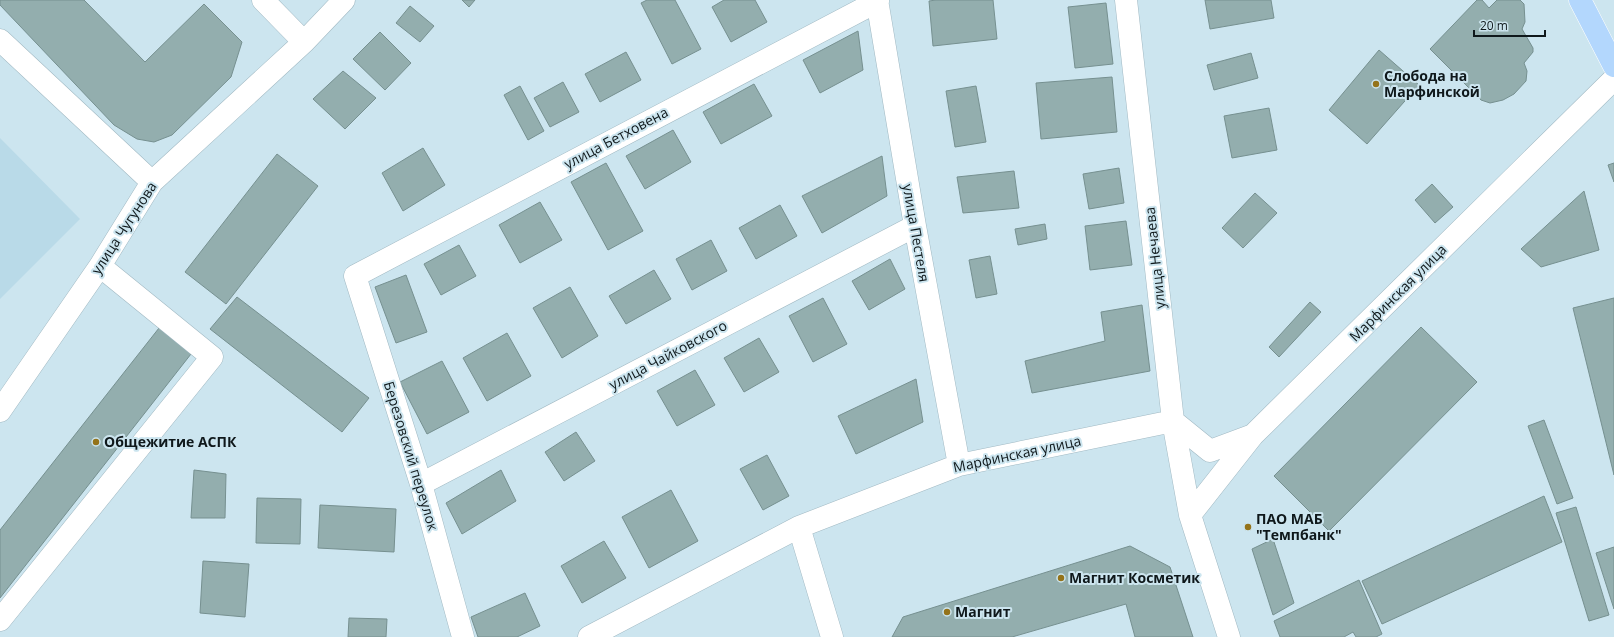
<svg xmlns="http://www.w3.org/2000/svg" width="1614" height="637" font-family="'Open Sans',sans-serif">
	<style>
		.built { fill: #b9dae8 }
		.building { fill: #93aeae; stroke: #769090 }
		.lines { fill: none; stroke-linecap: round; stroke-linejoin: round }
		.minor-casing { stroke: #a1b9c3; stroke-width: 23 }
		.major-casing { stroke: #fff; stroke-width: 23 }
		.minor { stroke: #fff; stroke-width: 22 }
		.major { stroke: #b3d7fd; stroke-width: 22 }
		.poi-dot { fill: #94731a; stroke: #cce5ef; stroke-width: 1.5 }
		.labels { text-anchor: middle; stroke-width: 4; stroke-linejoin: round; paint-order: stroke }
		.poi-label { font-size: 14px; font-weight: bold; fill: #0f181b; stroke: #cce5ef; text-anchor: start }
		.street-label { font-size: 14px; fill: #0f181b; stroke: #cce5ef }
	</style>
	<rect width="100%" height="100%" fill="#cce5ef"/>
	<path class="built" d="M0 138 80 219 0 299Z"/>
	<path class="building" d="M0 0H84L145 62 204 4 242 42 231 77 172 135 154 142 137 139 114 125 0 5Z
		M462 0H475L469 7Z
		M647 0H675L701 49 672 64 641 3Z
		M724 0H755L767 22 731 42 712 7Z
		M936 0H993L997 39 933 46 929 1Z
		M1205 0H1271L1274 18 1210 29Z
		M1477 0H1482L1489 8 1497 0H1520L1524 4 1525 22 1522 29 1533 48V52L1524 63 1527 71 1526 81 1514 94 1503 100 1490 103 1481 100 1430 49Z
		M1106 3 1113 64 1075 68 1068 7Z
		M410 6 434 26 420 42 396 23Z
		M858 31 863 70 820 93 803 60Z
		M380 32 411 63 385 90 353 59Z
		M1379 50 1419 85 1367 144 1329 110Z
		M626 52 641 80 600 102 585 74Z
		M1251 53 1258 78 1214 90 1207 65Z
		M343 71 376 98 345 129 313 99Z
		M1112 77 1117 132 1041 139 1036 83Z
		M563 82 579 112 550 127 534 98Z
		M754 84 772 116 721 144 703 112Z
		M520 86 544 131 528 140 504 95Z
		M976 86 986 142 955 147 946 91Z
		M1269 108 1277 150 1232 158 1224 116Z
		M673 130 691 162 645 189 626 156Z
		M423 148 445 185 403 211 382 173Z
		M277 154 318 186 226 304 185 272Z
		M882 156 887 196 822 233 802 196Z
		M606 163 643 231 608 250 571 182Z
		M1614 163V182L1608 165Z
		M1119 168 1124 203 1089 209 1083 174Z
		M1014 171 1019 208 963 213 957 177Z
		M1432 184 1453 207 1435 223 1415 200Z
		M1584 191 1599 250 1541 267 1521 249Z
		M1255 193 1277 213 1243 248 1222 228Z
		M540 202 562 240 520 263 499 225Z
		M780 205 797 236 756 259 739 228Z
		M1126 221 1132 265 1090 270 1085 226Z
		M1045 224 1047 239 1018 245 1015 229Z
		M711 240 727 271 692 290 676 259Z
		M459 245 476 276 441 295 424 264Z
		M990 256 997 294 976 298 969 260Z
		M890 259 905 289 869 310 852 281Z
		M654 270 671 299 626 324 609 296Z
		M406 275 427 332 396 343 375 287Z
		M570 287 598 336 562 358 533 308Z
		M237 297 369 398 342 432 210 329Z
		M823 298 847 344 813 362 789 316Z
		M1614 298V475L1573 308Z
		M1310 302 1321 312 1279 357 1269 347Z
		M1142 305 1150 371 1032 393 1025 361 1105 341 1101 312Z
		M1421 327 1477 382 1329 531 1274 476Z
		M159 328 191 354 0 598V530Z
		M507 333 531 376 487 401 463 358Z
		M759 338 779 372 744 392 724 358Z
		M442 361 469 412 427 434 400 382Z
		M695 370 715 405 677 426 657 391Z
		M916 379 923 422 856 454 838 416Z
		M1544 420 1573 498 1557 504 1528 426Z
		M576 432 595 461 564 481 545 452Z
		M767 455 789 496 763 510 740 469Z
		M194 470 226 474 225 518H191Z
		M501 470 516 501 462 534 446 503Z
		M671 490 698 541 649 568 622 517Z
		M1544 496 1562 542 1382 624 1362 581Z
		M257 498 301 499 300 544 256 543Z
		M320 505 396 509 394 552 318 548Z
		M1576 507 1609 615 1589 621 1556 513Z
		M1273 539 1294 603 1273 615 1252 549Z
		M604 541 626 578 582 603 561 566Z
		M1130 546 1170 567 1193 637H1135L1126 604 1012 637H892L903 617Z
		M1614 547V609L1596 553Z
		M203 561 249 564 245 617 200 613Z
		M1359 580 1382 634 1376 637H1356L1353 632 1344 637H1280L1274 621Z
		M525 593 540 626 517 637H478L471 617Z
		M349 618 387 619 386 637H348Z"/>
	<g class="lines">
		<g class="minor-casing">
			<path id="minor" d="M263 0 304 42
				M877 0 915 226 959 465
				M1126 0 1173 421 1190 515 1229 637
				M0 40 152 182
				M0 411 100 266 152 182 304 42 344 0
				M421 484 915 226
				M1190 515 1253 435 1614 79
				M799 527 832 637
				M0 620 212 357 100 266
				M463 637 421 484 355 276 878 1
				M589 637 799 527 959 465 1173 421 1210 451 1253 435"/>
		</g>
		<g class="major-casing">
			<path id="major" d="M1580 0 1614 66"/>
		</g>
		<use href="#minor" class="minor"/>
		<use href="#major" class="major"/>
	</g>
	<g class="poi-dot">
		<circle cx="1376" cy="84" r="4"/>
		<circle cx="96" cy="442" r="4"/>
		<circle cx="1248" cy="527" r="4"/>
		<circle cx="1061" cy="578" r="4"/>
		<circle cx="947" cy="612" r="4"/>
	</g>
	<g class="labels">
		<g class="poi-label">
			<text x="1384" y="81">Слобода на<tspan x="1384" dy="16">Марфинской</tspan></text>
			<text x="104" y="447">Общежитие АСПК</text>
			<text x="1256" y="524">ПАО МАБ<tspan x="1256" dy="16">"Темпбанк"</tspan></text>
			<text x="1069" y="583">Магнит Косметик</text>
			<text x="955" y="617">Магнит</text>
		</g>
		<g class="street-label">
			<text transform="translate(616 138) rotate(-28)" y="5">улица Бетховена</text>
			<text transform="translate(124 228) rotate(-57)" y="5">улица Чугунова</text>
			<text transform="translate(916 233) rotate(80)" y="5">улица Пестеля</text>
			<text transform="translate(1155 258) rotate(-96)" y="5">улица Нечаева</text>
			<text transform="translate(1398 293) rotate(-45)" y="5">Марфинская улица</text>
			<text transform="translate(668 355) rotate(-28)" y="5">улица Чайковского</text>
			<text transform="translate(1017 454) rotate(-12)" y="5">Марфинская улица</text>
			<text transform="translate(411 456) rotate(73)" y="5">Березовский переулок</text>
		</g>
	</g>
	<path d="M1474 30v6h71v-6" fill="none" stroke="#0f181b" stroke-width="2"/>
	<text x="1480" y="30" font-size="12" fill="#0f181b" stroke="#cce5ef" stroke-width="3" paint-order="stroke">20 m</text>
</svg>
